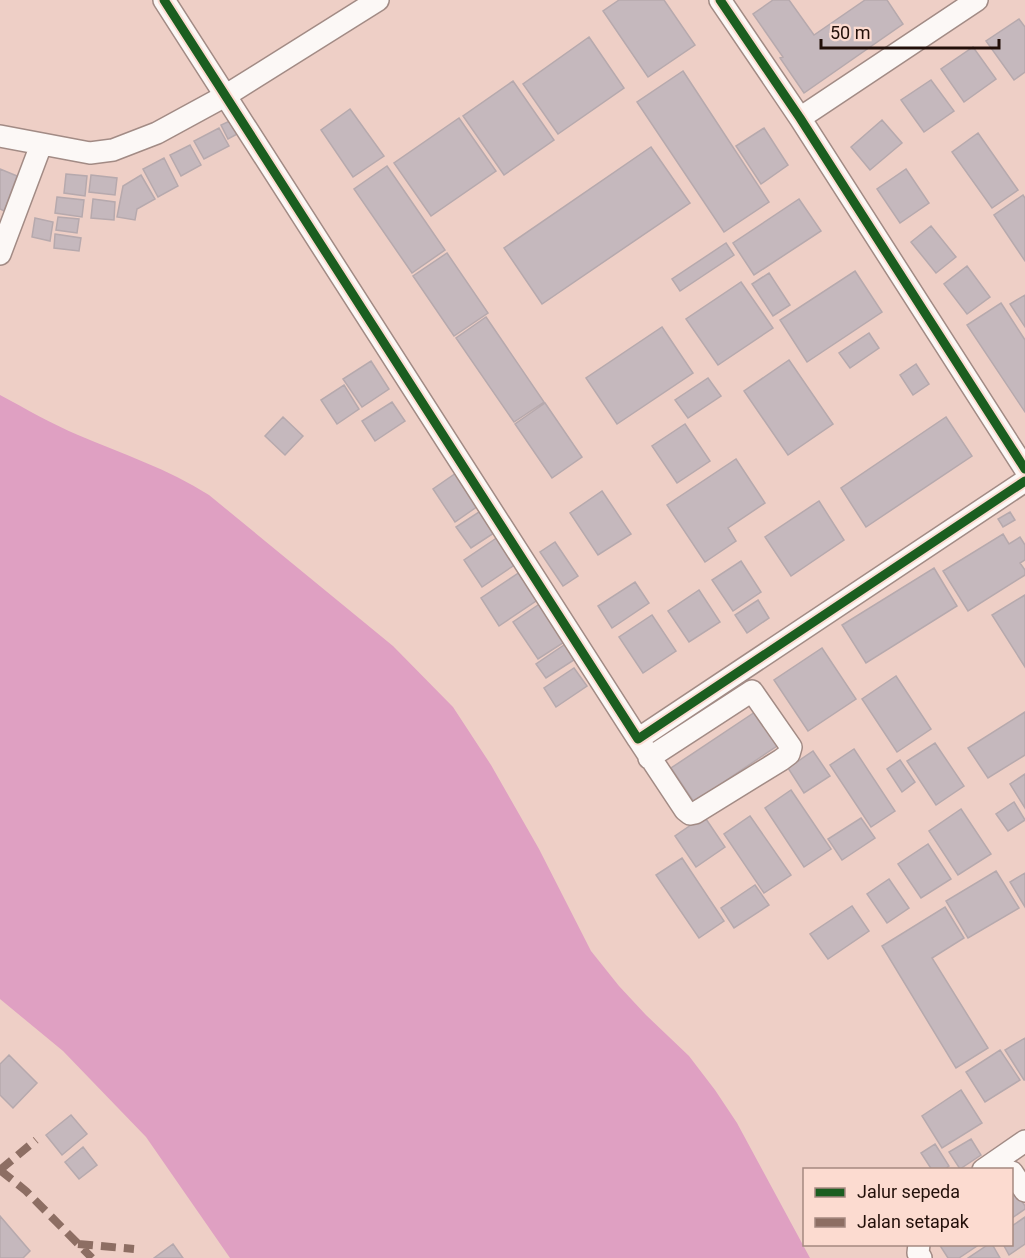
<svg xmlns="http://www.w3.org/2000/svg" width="1025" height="1258" font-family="Roboto,sans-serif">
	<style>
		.water { fill: #dfa0c2 }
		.building { fill: #c5b8bd; stroke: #b6a9ad; stroke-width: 1.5 }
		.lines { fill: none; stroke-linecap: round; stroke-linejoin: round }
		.minor-casing { stroke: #a28b85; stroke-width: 24 }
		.minor { stroke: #fcf8f6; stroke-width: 21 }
		.quiet { stroke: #8d6e63; stroke-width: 8; stroke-dasharray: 15 8; stroke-linecap: butt }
		.cycleway-casing { stroke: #fcdbd0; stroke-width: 13 }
		.cycleway { stroke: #1b5e20; stroke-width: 9 }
	</style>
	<rect width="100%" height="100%" fill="#eecfc6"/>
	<path class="water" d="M0 395C26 409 52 424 78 435 123 454 168 469 209 495L393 646 453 707 491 765 539 849 591 951 619 986 646 1015 689 1056 715 1090 737 1123 810 1258H230L146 1137 63 1051 0 999Z"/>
	<path class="building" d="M619 0H664L695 45 648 77 603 11Z
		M773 0H789L814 35 865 0H887L903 24 804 93 780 58 783 57 753 14Z
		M1019 19 1025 27V72L1014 80 986 41Z
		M589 37 624 88 558 134 523 84Z
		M973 47 996 79 964 102 941 69Z
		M683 71 769 202 724 232 637 102Z
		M931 80 954 111 924 132 901 100Z
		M513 81 554 140 504 175 463 116Z
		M350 109 384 156 353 177 321 130Z
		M459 118 496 171 431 216 394 163Z
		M234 119 241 132 228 139 221 125Z
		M882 120 902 143 870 170 851 147Z
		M219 128 229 146 204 159 194 141Z
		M764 128 788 165 761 184 736 146Z
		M978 133 1018 190 992 208 952 152Z
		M190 145 201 165 181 176 170 155Z
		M651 147 690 203 542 304 504 248Z
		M164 158 178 186 158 197 143 169Z
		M387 166 445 250 412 273 354 189Z
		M0 169 17 176 4 211 0 209Z
		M906 169 929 203 900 223 877 189Z
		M66 174 87 176 85 196 64 193Z
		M91 175 117 178 115 195 89 192Z
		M141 175 155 199 137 209 135 220 117 217 123 186Z
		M1023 195 1025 198V261L994 215Z
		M57 197 84 200 82 217 55 213Z
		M93 199 115 202 114 220 91 218Z
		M799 199 821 231 754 275 733 243Z
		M58 217 79 219 77 233 56 230Z
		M35 218 53 222 50 241 32 237Z
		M931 226 956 257 936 273 911 242Z
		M55 234 81 238 79 251 54 248Z
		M726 243 734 255 680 291 672 279Z
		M447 253 488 313 454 336 413 276Z
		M967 266 990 297 967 314 944 284Z
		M855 271 882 312 807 362 780 320Z
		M769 273 790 305 773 316 752 284Z
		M741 282 773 328 718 365 686 319Z
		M1025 295V327L1010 304Z
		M1001 303 1025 340V412L967 325Z
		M486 317 544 402 514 422 456 338Z
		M662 327 693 373 617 424 586 378Z
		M869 333 879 348 850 368 839 353Z
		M789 360 833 424 788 455 744 391Z
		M371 361 389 389 362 407 343 379Z
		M916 364 929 384 913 395 900 375Z
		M708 378 721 396 688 418 675 400Z
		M344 385 359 409 337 424 321 400Z
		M392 402 405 421 375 441 362 421Z
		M545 403 582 457 552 478 515 424Z
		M283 417 303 436 285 455 265 436Z
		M946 417 972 456 866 527 841 488Z
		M685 424 710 461 677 483 652 446Z
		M736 459 765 503 728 528 736 541 705 562 667 505Z
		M459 471 481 504 455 522 433 489Z
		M602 491 631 534 598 555 570 513Z
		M819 501 844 540 791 576 765 537Z
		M482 510 497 531 471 548 456 527Z
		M1010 512 1015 520 1003 527 998 519Z
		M1003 534 1009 544 1020 537 1025 545V560L1020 563 1025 570V575L968 611 943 571Z
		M501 535 519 562 482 587 464 560Z
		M555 542 578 576 563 586 540 552Z
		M741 561 761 592 733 611 712 580Z
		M934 568 957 606 866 663 842 625Z
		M520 572 539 599 499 626 481 598Z
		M635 582 649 603 612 628 598 606Z
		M699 590 720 622 689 642 668 611Z
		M1025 595V667L992 615Z
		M758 600 769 618 747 633 735 615Z
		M544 601 569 639 538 659 513 622Z
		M652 615 676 651 643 673 619 637Z
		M567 643 577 658 546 678 536 664Z
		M822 648 856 699 808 731 774 680Z
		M574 668 587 686 556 707 544 688Z
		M896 676 931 729 897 752 862 699Z
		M761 708 783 742 694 802 671 768Z
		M1025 712V755L988 778 968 748Z
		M935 743 964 786 936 805 907 761Z
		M854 749 895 811 871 827 830 765Z
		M813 751 830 776 804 793 788 768Z
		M900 760 915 782 902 792 887 769Z
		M1025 774V808L1010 784Z
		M791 790 831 849 804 867 765 808Z
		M1014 802 1025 820 1008 831 996 814Z
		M961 809 991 854 958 875 929 831Z
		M704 816 725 847 696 867 675 836Z
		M750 816 791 875 764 893 724 834Z
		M861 818 875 838 842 860 828 839Z
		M928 844 951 879 921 898 898 864Z
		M682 858 724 921 699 938 656 875Z
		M996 871 1019 908 968 938 946 901Z
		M1025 873V907L1010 882Z
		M889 879 909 908 887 923 867 894Z
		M755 885 769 905 734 928 721 908Z
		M852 906 869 931 828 959 810 934Z
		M945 907 964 938 932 958 988 1048 956 1068 882 946Z
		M1025 1038V1080H1024L1005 1050Z
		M1000 1050 1020 1080 985 1102 966 1072Z
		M9 1055 37 1083 13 1108 0 1095V1064Z
		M961 1090 982 1123 942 1148 922 1116Z
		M71 1115 87 1134 62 1155 46 1135Z
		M971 1139 981 1155 960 1169 949 1152Z
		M935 1144 949 1166 944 1170H932L921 1153Z
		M83 1147 97 1165 79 1179 65 1162Z
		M1012 1186 1025 1206V1209L1012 1218Z
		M0 1216 30 1251 23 1258H0Z
		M1025 1217V1244L1009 1255 1003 1244H1012V1226Z
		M173 1244 183 1258H154Z
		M939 1244H980L959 1258H948Z
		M989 1244H992L1000 1258H968Z"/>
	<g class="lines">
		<g class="minor-casing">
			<path id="minor" d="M164 0 638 739 1025 481
				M720 0 800 118 1025 469
				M800 118 977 0
				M0 136 90 153 113 150 157 133 225 96 378 0
				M0 254 41 145
				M638 739 685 810 690 814 695 813 781 760 789 754 791 747 752 691 649 758
				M983 1170 1025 1141
				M1012 1172 1025 1191
				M919 1244 918 1253 921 1258"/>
		</g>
		<use href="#minor" class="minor"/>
		<path class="quiet" d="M0 1170 26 1191 92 1258
			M0 1170 36 1140
			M78 1244 134 1249"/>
		<g class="cycleway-casing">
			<path id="cycleway" d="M164 0 638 739 1025 481
				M720 0 800 118 1025 469"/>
		</g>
		<use href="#cycleway" class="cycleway"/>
	</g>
	<rect x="803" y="1168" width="210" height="78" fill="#fcdbd0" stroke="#a58980" stroke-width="1.5"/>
	<rect x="815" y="1188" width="30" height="9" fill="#1b5e20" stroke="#a58980" stroke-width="1.5"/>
	<text x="857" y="1198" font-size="18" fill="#220f09">Jalur sepeda</text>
	<rect x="815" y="1218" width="30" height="9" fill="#8d6e63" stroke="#a58980" stroke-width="1.5"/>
	<text x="857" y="1228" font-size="18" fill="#220f09">Jalan setapak</text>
	<path d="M821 39v9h178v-9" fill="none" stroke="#220f09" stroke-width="3"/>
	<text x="830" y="39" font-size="18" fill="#220f09" stroke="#fcdbd0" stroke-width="4.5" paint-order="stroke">50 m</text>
</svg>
